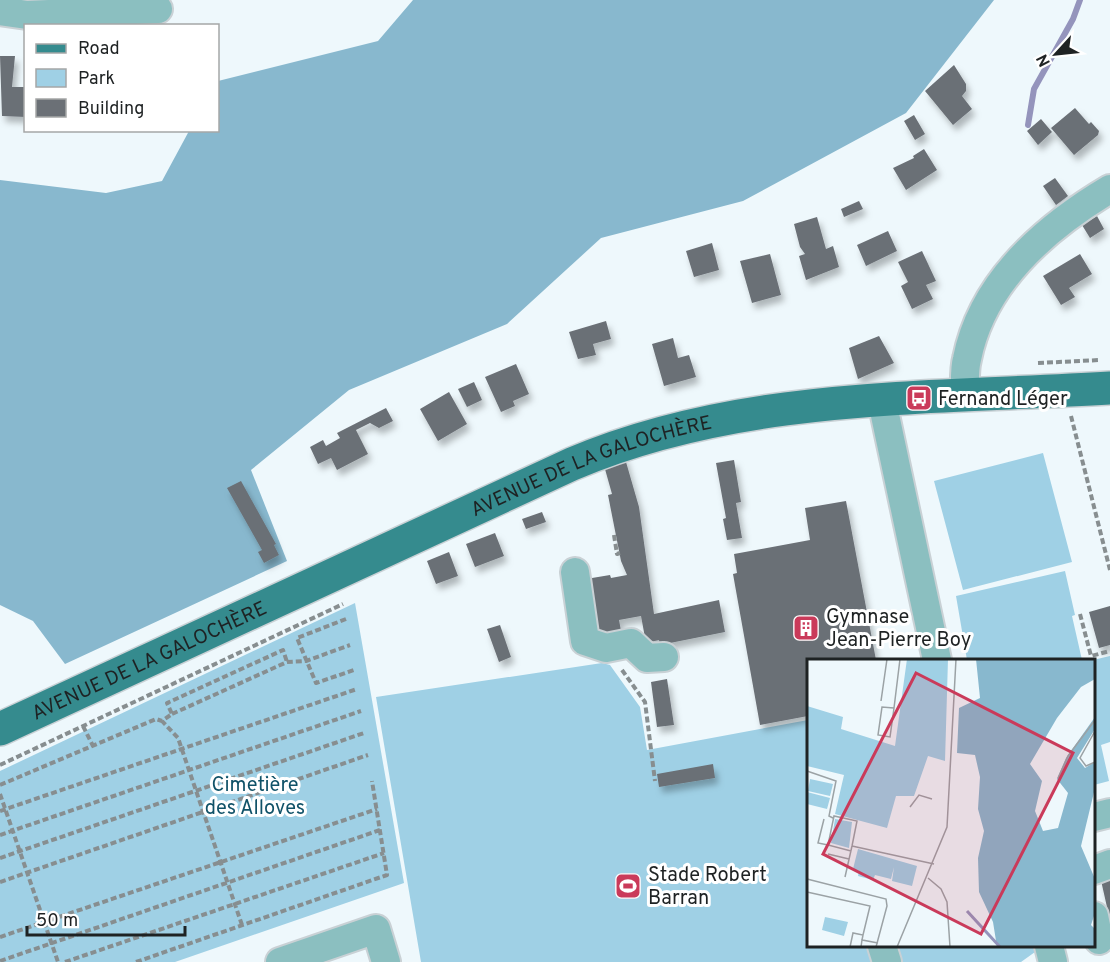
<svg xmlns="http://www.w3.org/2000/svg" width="1110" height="962" font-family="Overpass,sans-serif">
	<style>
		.green { fill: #9fd0e5 }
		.forest { fill: #88b8ce }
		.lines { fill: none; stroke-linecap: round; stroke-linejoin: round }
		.stream { stroke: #9494bc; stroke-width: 6 }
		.building { fill: #6b7076; filter: url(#shadow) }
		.minor-casing { stroke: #c9d1d5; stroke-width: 32 }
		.major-casing { stroke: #c9d1d5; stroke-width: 36 }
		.path { stroke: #878e90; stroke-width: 4; stroke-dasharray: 6 3; stroke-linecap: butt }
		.minor { stroke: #8bbfc0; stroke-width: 28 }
		.major { stroke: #358b8e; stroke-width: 33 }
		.labels { text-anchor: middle; stroke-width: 6; stroke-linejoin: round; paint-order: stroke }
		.poi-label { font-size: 20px; fill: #1e2223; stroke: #fff; text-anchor: start }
		.street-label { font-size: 20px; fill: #1e2223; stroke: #fff }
		.park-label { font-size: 20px; fill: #105268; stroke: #fff }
		.inset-river { fill: none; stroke: #9494bc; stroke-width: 3 }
		.inset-road { fill: none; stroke: #9ba2a5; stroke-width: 1.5 }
		.view { fill: #ca3a5a; fill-opacity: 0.15; stroke: #ca3a5a; stroke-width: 3 }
		.inset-edge { fill: none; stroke: #1e2223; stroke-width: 3 }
	</style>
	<defs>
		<filter id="shadow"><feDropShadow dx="3.5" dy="6" stdDeviation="3" flood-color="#0004"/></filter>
	</defs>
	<rect width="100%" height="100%" fill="#eef8fc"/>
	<path class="green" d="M1043 453 1072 562 963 590 934 481Z
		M1065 571 1075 615 1072 616 1082 660H967L956 596Z
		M355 603 404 883 175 962H0V771Z
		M1110 656V742L1101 745 1109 781 1094 785 1093 660Z
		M602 663 610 665 640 707 647 750 808 720V946H869L873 962H421L376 697Z
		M888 946H1037L1035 952 1021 962H891Z"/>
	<path class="forest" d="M413 0H994L906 113 743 201 601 238 507 324 349 390 251 470 287 561 65 664 33 621 0 605V180L106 193 162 181 189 131 218 130V81L378 41Z"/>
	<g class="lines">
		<path class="stream" d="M1028 125 1034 89 1073 19 1080 0"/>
	</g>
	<path class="building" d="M0 56H15L12 87H26V117L2 116Z
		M954 65 966 84V91L962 96 972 109 953 125 925 91Z
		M1075 108 1089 124 1091 122 1099 131 1098 135 1074 155 1051 128Z
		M914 115 925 134 915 140 904 121Z
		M1041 119 1052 132 1038 145 1027 131Z
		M924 149 937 170 906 190 893 168 914 158 913 156Z
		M1055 178 1068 196 1056 205 1043 186Z
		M859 201 863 209 844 217 841 209Z
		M1097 216 1104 229 1090 238 1082 225Z
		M817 217 826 249 833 246 839 267 806 280 799 256 805 254 800 247 794 224Z
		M888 231 897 251 866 266 857 245Z
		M712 243 719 270 694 277 686 251Z
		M922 251 936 281 926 285 933 299 912 309 901 286 908 282 898 262Z
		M770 254 781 295 752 303 740 261Z
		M1080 254 1092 274 1069 288 1075 297 1061 305 1043 276Z
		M606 321 611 339 593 344 596 355 578 359 569 332Z
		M879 336 894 363 858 379 849 348Z
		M673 338 678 358 689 355 696 377 664 386 652 344Z
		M516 364 529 394 513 401 515 406 501 412 485 377Z
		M474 382 482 400 467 407 458 389Z
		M449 392 467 424 438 441 420 409Z
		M386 408 393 421 379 428 370 423 356 430 368 454 337 470 331 458 318 464 310 447 323 440 326 446 340 438 337 433Z
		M624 455 639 507 654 614 719 600 725 632 660 645 659 640 646 643 641 616 619 620 622 636 592 642 580 580 610 575 611 578 627 575 621 561 608 495 612 494 603 462Z
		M734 460 741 502 736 503 742 538 727 540 723 519 726 518 716 463Z
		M241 481 276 544 274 545 279 555 264 563 258 552 262 550 227 488Z
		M846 501 876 660H808V716L760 725 733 574 737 573 734 554 810 540 805 508Z
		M542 512 546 522 526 529 522 519Z
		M495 533 504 556 475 567 466 544Z
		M449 552 458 576 436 584 427 561Z
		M1110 606V645L1099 648 1089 612Z
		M500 625 511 657 499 662 487 629Z
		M667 679 674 725 657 727 651 682Z
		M713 764 715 778 659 787 657 774Z
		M1110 874V916H1109L1100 876Z"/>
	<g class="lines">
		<g class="minor-casing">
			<path id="minor" d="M0 11 27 15 158 9
				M965 395C965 384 964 370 967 359 982 282 1046 227 1110 189
				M882 401 937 660
				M575 572 585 641 606 648 631 643 647 658 664 657
				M1094 817 1110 813
				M1094 870 1110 864
				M1094 916 1099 940
				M882 946 887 962
				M1049 946 1053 962
				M280 962 376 929 386 962"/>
		</g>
		<g class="major-casing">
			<g id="major">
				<path id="s1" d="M0 729 572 464C741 392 930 399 1110 388"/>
			</g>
		</g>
		<path class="path" d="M1038 363 1100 360
			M1071 416 1110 570
			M614 535 617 554 620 553
			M1080 614 1091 656 1110 651
			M346 619 297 638 316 683 354 670
			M622 670 645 702 655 781
			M172 714 287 662 306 661 350 645
			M83 726 93 746
			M0 765 343 604
			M0 785 156 719 162 721
			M0 794 58 962
			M0 811 357 689
			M0 835 361 711
			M0 858 364 733
			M0 882 368 755
			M242 925 178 738 162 721 172 714 167 703 283 650 287 662
			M0 937 377 809
			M0 961 380 830
			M65 962 384 853
			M136 962 387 875 372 781"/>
		<use href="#minor" class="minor"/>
		<use href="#major" class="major"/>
	</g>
	<defs>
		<g id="bus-square" transform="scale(1.35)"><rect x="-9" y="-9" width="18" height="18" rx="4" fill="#ca3a5a" stroke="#fff"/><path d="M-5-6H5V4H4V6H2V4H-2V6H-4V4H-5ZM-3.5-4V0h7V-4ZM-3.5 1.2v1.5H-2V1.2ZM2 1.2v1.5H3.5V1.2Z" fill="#fff"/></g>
		<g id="building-square" transform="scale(1.35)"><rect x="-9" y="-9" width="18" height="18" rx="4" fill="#ca3a5a" stroke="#fff"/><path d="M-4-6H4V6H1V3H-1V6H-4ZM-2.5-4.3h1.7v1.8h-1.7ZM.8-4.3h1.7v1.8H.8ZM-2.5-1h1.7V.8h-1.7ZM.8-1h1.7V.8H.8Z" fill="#fff"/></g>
		<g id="stadium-square" transform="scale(1.35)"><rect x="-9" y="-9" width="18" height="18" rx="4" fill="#ca3a5a" stroke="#fff"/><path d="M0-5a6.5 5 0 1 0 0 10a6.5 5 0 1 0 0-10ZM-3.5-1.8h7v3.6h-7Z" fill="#fff"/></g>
	</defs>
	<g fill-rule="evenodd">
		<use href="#bus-square" x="919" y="398"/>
		<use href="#building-square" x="806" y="628"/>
		<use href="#stadium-square" x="628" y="886"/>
	</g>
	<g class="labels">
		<g class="poi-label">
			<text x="938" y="405">Fernand Léger</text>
			<text x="826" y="623">Gymnase<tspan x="826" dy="23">Jean-Pierre Boy</tspan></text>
			<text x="648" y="881">Stade Robert<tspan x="648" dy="23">Barran</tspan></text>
		</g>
		<g class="street-label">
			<text dy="7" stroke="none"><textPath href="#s1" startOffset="648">AVENUE DE LA GALOCHÈRE</textPath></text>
			<text dy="7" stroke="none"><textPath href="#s1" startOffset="164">AVENUE DE LA GALOCHÈRE</textPath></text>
		</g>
		<g class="park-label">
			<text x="255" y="791">Cimetière<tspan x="255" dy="23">des Alloves</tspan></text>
		</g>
	</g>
	<g transform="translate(807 659)">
		<rect width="288" height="288" fill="#eef8fc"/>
		<path d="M100 0H141L138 102 121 97 107 137H89L80 169 28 155 37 116 0 107V47L36 58 34 70 88 87ZM3 120 26 125 23 137 1 132ZM0 133 23 139 20 150 0 145ZM28 160 45 163 42 189 24 184ZM51 190 110 207 105 227 85 222 87 208 84 220 68 216 66 221 51 217 52 212 46 210ZM18 258 41 263 37 277 15 271Z" fill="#9fd0e5"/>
		<path d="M169 0H288V20L274 28 250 59 223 105 235 122 228 152 236 172 251 169 261 134 250 120 259 99 288 58V70L270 99 278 109 288 103V129L274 187 288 220V254L284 266 288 270V288H190L186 263 172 233 171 199 177 172 171 150 173 118 168 96 150 94 152 49 173 39Z" fill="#88b8ce"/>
		<path class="inset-river" d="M160 252 193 288"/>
		<path class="inset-road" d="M74 42 80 0M87 49 75 48 71 76 83 78 87 49 93 0M288 72 273 99 279 107 288 103M0 112 29 122 22 157 26 159M251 119 261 97 288 61M103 148 112 136 125 140M17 160 11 184 21 186M45 187 127 205M21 195 42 200M38 218 45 187 50 162 27 157 21 186 44 192M121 219 134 230 140 243 143 288M0 220 79 240 80 247 69 288M0 233 63 247 56 276M43 288 46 274 56 276 55 281M54 288 55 281 71 284M90 288 140 168 149 0"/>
		<path class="view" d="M109 14 266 94 174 275 16 195Z"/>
		<rect width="288" height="288" class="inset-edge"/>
	</g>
	<rect x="24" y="24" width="195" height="108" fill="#ffffff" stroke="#a5a7a7" stroke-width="1.5"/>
	<rect x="36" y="44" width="30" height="9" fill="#358b8e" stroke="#a5a7a7" stroke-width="1.5"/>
	<text x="78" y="54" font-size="18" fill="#1e2223">Road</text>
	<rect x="36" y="69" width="30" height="18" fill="#9fd0e5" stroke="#a5a7a7" stroke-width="1.5"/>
	<text x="78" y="84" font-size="18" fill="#1e2223">Park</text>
	<rect x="36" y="99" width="30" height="18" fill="#6b7076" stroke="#a5a7a7" stroke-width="1.5"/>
	<text x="78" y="114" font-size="18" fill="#1e2223">Building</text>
	<g transform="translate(1056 54) rotate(243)" stroke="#ffffff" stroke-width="4.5" paint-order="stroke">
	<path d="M0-4.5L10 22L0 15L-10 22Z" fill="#1e2223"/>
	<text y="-9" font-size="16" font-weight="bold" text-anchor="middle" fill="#1e2223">N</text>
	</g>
	<path d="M27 926v9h158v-9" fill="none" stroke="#1e2223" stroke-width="3"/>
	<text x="36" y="926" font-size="18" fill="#1e2223" stroke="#ffffff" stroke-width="4.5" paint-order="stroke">50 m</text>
</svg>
